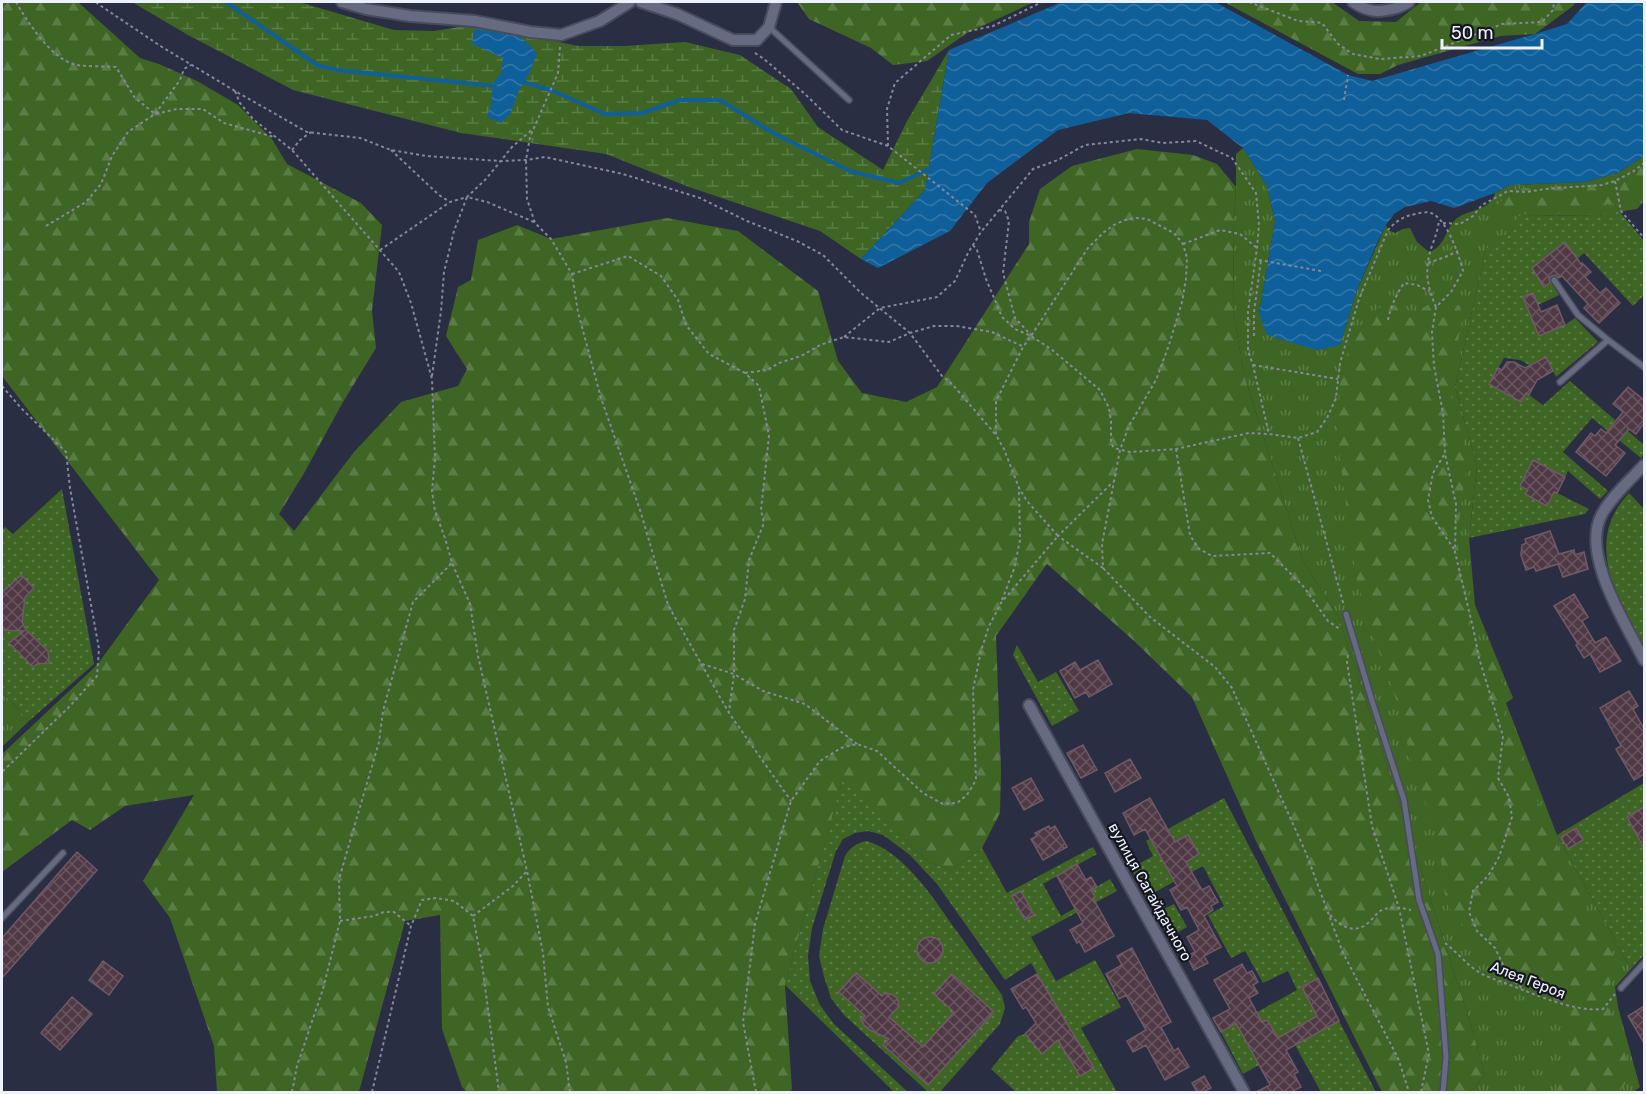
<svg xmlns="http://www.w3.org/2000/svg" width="1646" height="1094" font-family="Rubik,sans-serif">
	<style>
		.grass { fill: url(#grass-tufts) }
		.forest { fill: url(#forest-firs) }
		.wetland { fill: url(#wetland-marsh) }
		.garden { fill: url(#garden-dots) }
		.water { fill: url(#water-waves) }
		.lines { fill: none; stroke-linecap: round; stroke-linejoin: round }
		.stream { stroke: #0f609a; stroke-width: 4 }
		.building { fill: url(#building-cross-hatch); stroke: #715a66; stroke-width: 1.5 }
		.lane-casing { stroke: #484b5b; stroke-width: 8 }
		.street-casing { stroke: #484b5b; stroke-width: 14 }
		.path { stroke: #858999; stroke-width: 2; stroke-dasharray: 3 3; stroke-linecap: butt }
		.lane { stroke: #666b81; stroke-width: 5 }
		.street { stroke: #666b81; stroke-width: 10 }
		.labels { text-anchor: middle; stroke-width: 4.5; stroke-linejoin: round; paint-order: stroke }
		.street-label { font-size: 15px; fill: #eef1fe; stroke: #151720 }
	</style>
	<defs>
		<pattern id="grass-tufts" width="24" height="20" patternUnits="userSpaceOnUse" patternTransform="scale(1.5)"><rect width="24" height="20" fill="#3e6524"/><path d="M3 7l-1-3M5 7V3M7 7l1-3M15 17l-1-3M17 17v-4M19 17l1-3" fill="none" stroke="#5a7c45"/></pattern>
		<pattern id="forest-firs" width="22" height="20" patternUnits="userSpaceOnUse" patternTransform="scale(1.5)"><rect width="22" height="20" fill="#3e6524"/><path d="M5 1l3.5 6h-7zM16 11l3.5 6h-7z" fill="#5a7c45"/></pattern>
		<pattern id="wetland-marsh" width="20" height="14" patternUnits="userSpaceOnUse" patternTransform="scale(1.5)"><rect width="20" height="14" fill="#3e6524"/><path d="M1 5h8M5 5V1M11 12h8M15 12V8" fill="none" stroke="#5a7c45"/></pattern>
		<pattern id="garden-dots" width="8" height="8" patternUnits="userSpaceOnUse" patternTransform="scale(1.5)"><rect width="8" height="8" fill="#3e6524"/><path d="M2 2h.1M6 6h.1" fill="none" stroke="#5a7c45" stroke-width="1.8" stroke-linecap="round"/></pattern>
		<pattern id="water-waves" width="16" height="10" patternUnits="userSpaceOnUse" patternTransform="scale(1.5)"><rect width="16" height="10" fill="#0f609a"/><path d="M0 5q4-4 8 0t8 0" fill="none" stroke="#3277a9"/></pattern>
		<pattern id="building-cross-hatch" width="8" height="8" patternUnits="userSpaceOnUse" patternTransform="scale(1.5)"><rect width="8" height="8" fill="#4f3945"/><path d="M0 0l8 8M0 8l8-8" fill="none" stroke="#695661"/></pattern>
	</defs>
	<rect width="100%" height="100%" fill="#2a2e42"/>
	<path class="grass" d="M1243 148 1267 186 1275 221 1259 314 1340 345 1357 290 1386 225 1388 230 1395 233 1403 229 1410 228 1417 242 1429 252C1445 247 1445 230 1456 219 1468 209 1491 211 1495 193L1510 185 1585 182 1618 173 1644 156V201L1637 209 1597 215 1516 216V228L1486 249 1455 387 1477 466 1469 538 1475 605 1513 698 1506 703 1557 835 1631 969 1615 987 1618 1007 1640 1087 1633 1092H1470L1485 1075 1466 1009 1339 618 1303 561 1244 375 1233 308 1234 218 1236 187V154Z
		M2 692 29 721 2 747Z"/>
	<path class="forest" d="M2 2H78L140 58 159 64 197 81 238 105 272 139 287 164 361 203 382 225 372 311 376 348 343 402 303 475 279 514 294 531 354 452 401 402 458 386 467 369 446 336 458 287 471 280 478 240 517 225 551 239 667 218 738 231 818 291 838 361 862 393 906 402 937 387 1029 244V222L1040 189 1072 166 1137 149 1193 155 1217 164 1236 187 1234 218 1233 308 1244 375 1303 561 1339 618 1466 1009 1485 1075 1470 1092H1382L1256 841 1192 697 1133 640 1047 564 996 636 1001 770 1000 813 982 848 951 870 929 862 842 782 785 985 792 1089 790 1092H467L462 1087 442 1029 440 915 405 921 359 1092H217L214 1046 170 918 143 881 194 795 125 806 90 830 72 820 2 872V754L97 665 159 580 2 376Z
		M797 2H1034L967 33 927 61 893 65 871 48 809 19Z
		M1224 2H1332L1359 21 1396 22 1421 2H1576L1573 6 1535 34 1500 36 1398 65 1380 74H1358Z
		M1644 162V192L1642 195 1626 199 1624 205 1606 204C1597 213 1588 210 1578 206L1569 213 1505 214 1494 210C1508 190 1523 181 1546 194L1557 186 1570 185 1582 188 1617 178 1632 167Z
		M1441 297 1460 306 1462 320 1449 388 1469 464 1465 477 1457 536 1464 606 1473 643 1482 640 1487 643 1506 693 1501 703 1529 780 1551 834 1579 885 1581 897 1612 953 1614 973 1606 990V1004L1615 1021 1628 1064V1080L1619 1092H1556L1568 1067 1571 1039 1551 1007 1518 974 1474 940 1446 903 1438 838 1415 774 1396 699 1376 643 1356 577 1337 438 1341 371 1356 330 1378 308 1394 305 1414 313Z"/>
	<path class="wetland" d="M132 2H299L394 30 434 31 471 25 579 46H624L685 42 740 55 791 89 818 127 883 170 907 121 949 50 925 190 861 259 820 231 689 187 606 154 461 133 293 90 188 35Z"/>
	<path class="garden" d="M1619 211 1644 241V295L1633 306 1584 253 1551 282 1559 295 1528 310 1539 335 1565 325 1575 318 1598 342 1556 377 1546 358 1540 371 1520 360 1504 358 1489 384 1521 402 1526 393 1543 405 1570 381 1644 445V454L1641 458 1592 418 1563 452 1608 491 1600 499 1568 471 1557 493 1589 509 1585 514 1469 538 1477 466 1455 387 1486 249 1515 228 1516 216 1597 215Z
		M62 489 94 664 29 721 2 692V530L5 527 13 534Z
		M1629 493 1644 509V612L1643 614 1644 615V649C1618 598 1582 543 1629 493Z
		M1017 645 1038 682 1056 672 1079 711 1052 726 1013 655Z
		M842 781 929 862 951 870 982 848 1007 893 1093 847 1097 854 1043 884 1061 916 1095 897 1091 890 1110 879 1117 891 1031 937 1056 981 1095 960 1121 1007 1081 1028 1117 1092H1016L991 1069 1018 1036 1025 1034 1058 1040 1080 1076 1094 1068 1031 963 1005 980 937 884 910 855 883 835 868 831 855 833 843 839 836 851 812 928 808 956 810 981 820 1005 834 1024 908 1092H894L785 985Z
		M1644 783V955L1631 969 1557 835Z
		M1224 798 1318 978 1302 987 1317 1016 1299 1042 1339 1021 1376 1092H1321L1295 1045 1243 1074 1221 1032 1297 990 1288 971 1263 983 1245 951 1231 958 1208 915 1224 906 1203 866 1146 897 1131 868 1153 856 1146 841Z
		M867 841C907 854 935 901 958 933 973 954 987 974 1002 995L1005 1008 1000 1024 940 1092H928L844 1015 831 998 824 977 819 956 823 929 845 856C851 847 856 843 867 841Z
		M1174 904 1187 927 1169 937 1156 913Z"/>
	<path class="water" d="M1062 2H1215L1348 75 1372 81 1535 34 1567 24 1587 2H1644V156L1618 173 1585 182 1510 185 1495 193 1454 208 1431 201 1405 207 1394 214 1386 225 1377 243 1357 290 1340 345 1317 350 1267 335 1259 314 1275 221 1267 186 1243 148 1207 120 1129 113 1058 130 987 183 950 231 878 268 861 259 925 190 949 50Z
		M474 29 520 36 537 53 529 74 518 92 511 113 501 123 487 117 491 105 493 83 501 73 503 58 472 44Z"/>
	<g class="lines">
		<path class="stream" d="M226 2 317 65 337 70 495 86
			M519 81 551 90 605 114 642 113 680 100H720L775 134 850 171 899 183 933 167"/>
	</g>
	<path class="building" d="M1565 242 1581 264 1582 263 1591 272 1585 277 1600 293 1606 288 1620 303 1599 323 1584 308 1588 304 1562 276 1558 278 1556 275 1552 276 1549 278 1550 283 1544 287 1532 268Z
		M1533 293 1541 312 1557 305 1565 325 1539 336 1523 297Z
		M1546 357 1553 371 1537 380 1529 395 1526 393 1521 402 1489 384 1498 368 1502 370 1507 362H1514L1525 368Z
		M1628 387 1644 400V423L1636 434 1629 429 1615 445 1625 453 1606 476 1576 452 1591 433 1595 436 1601 429 1606 433 1623 412 1613 404Z
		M1533 460 1565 477 1557 493 1554 492 1547 506 1525 494 1528 490 1520 486Z
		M1550 531 1559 554 1574 550 1575 555 1584 552 1588 569 1563 577 1558 564 1536 571 1534 567 1526 570 1521 555 1522 545 1526 543 1525 539Z
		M21 575 34 588 25 597 22 622 26 630 48 651 49 663 37 664 33 667 9 643 24 631 2 630V590H5Z
		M1574 594 1588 617 1582 621 1595 643 1606 637 1621 661 1600 672 1590 654 1584 658 1576 645 1578 644 1554 606Z
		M1098 660 1112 684 1089 697 1086 692 1075 698 1060 671 1075 662 1080 670Z
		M1629 691 1638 706 1633 709 1644 729V774L1634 780 1616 749 1621 746 1600 708Z
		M1083 745 1097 770 1081 778 1067 753Z
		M1130 759 1141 778 1115 792 1105 773Z
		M1031 778 1043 800 1024 810 1012 788Z
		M1150 798 1175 842 1188 835 1199 854 1186 862 1202 890 1209 886 1218 902 1211 906 1213 910 1204 916 1221 947 1204 956 1208 963 1194 970 1187 956 1195 952 1187 937 1199 930 1187 907 1181 910 1170 890 1177 886 1145 829 1134 835 1123 813Z
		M1644 807V848L1627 817Z
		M1049 826 1050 829 1055 826 1067 847 1043 860 1031 839 1037 836 1035 833Z
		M1576 828 1583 840 1568 849 1561 837Z
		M77 852 97 870 2 978V938Z
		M1077 864 1086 880 1091 877 1097 887 1091 890 1095 897 1093 898 1114 936 1085 952 1079 941 1077 943 1070 930 1083 923 1057 876Z
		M1021 891 1034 915 1025 920 1012 896Z
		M917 950a13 13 0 1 1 26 0a13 13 0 1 1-26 0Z
		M1132 948 1171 1022 1161 1027 1174 1051 1178 1048 1189 1067 1165 1080 1146 1045 1133 1052 1127 1041 1146 1030 1126 995 1119 999 1106 974 1122 965 1117 956Z
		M103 961 123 976 109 995 89 980Z
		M1242 964 1247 973 1252 971 1258 982 1253 985 1258 993 1249 998 1262 1022 1267 1020 1278 1038 1317 1016 1302 987 1318 978 1339 1021 1286 1050 1298 1072 1294 1074 1301 1087 1291 1092H1256L1270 1085 1236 1023 1221 1032 1213 1018 1230 1009 1214 980Z
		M856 973 882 996 885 993 891 994 897 998 899 1006 889 1017 923 1047 954 1012 934 994 952 974 994 1012 928 1085 883 1045 889 1039 870 1030 864 1025 861 1020 865 1016 839 992Z
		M1037 974 1094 1068 1080 1076 1058 1040 1042 1054 1025 1034 1036 1023 1026 1007 1023 1009 1011 989Z
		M72 997 92 1014 60 1050 41 1033Z
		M1644 1006V1043L1628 1016Z
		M1204 1076 1211 1088 1203 1092H1197L1192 1083Z"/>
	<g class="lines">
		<g class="lane-casing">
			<path id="lane" d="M769 27 849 100
				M1554 280 1578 315 1608 340 1644 367
				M1560 382 1608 340
				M1346 614 1372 701 1404 800 1419 900 1438 954 1446 1057 1443 1092
				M2 918 63 853
				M1621 988 1644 963"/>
		</g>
		<g class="street-casing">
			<path id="street" d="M342 2 366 9 410 16 475 21 531 32 561 35 600 21 630 2
				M641 2 677 14 733 40H757L769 27 776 2
				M1353 2C1368 12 1378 13 1396 8 1401 6 1405 5 1409 2
				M1644 465C1630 480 1612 496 1602 514 1580 554 1626 624 1644 660
				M1029 705 1244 1092"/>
		</g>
		<path class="path" d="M16 2C27 21 50 57 73 64 82 67 105 66 116 67L135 98 155 114 177 109H203L224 123 274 137
			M96 2 98 4 162 47 235 91 307 132 360 138 391 150 426 156 500 161 526 160 545 157 623 174 700 198 747 221 797 241 823 255 861 293 910 333 942 376 952 384 996 435
			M1249 2 1298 21 1322 23 1338 44 1353 54 1380 59 1421 56 1502 24 1542 22 1554 9 1553 2
			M560 47 558 73 530 137 526 160 527 199 535 223 551 239 572 274 578 312 601 398 640 510 668 605 729 713 791 801
			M755 53 764 59 805 94 842 130 888 146 975 215 981 232
			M235 91 240 103 253 119 292 150 399 272 411 303 432 379 435 459 432 491 435 511 445 538 452 563 470 604 478 656 527 871 543 953 548 1007 566 1062 570 1092
			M1344 100 1348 75
			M888 146 887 109 895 83 951 35 993 26 1042 2
			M292 150 300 140 311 132
			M391 150 439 195 450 202 467 197 486 179 512 147 534 128
			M1615 181 1621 211 1644 238
			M999 210 1005 211 1009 221 1003 273 1015 318 1031 335
			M1443 223 1460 224 1473 216 1482 205 1508 191 1527 192 1545 189 1602 185 1615 181 1634 171 1644 163
			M46 226 86 202 101 184 112 156 128 132 155 114 180 80 184 69 191 65
			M1183 244 1220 230 1240 234 1257 248
			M973 245 977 250 986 279 1002 317 1015 329 1031 336 1051 349 1100 390 1109 408 1111 421V443L1114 448 1130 452 1176 449 1249 433 1269 434 1298 438 1317 432 1327 418 1336 398 1340 363 1359 299 1388 230C1394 223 1402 217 1411 215 1416 214 1426 211 1431 213 1447 219 1459 255 1463 271L1451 292 1436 307 1432 332 1434 366 1443 413 1445 454 1456 504 1455 552 1474 632 1479 658 1503 736 1498 778 1509 797 1512 817 1499 857 1488 876 1473 891 1469 912 1477 931 1495 948 1509 977 1524 990
			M380 250 450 202
			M1259 260 1321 271
			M1428 263 1445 257 1458 251
			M572 274 628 256 661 276 678 300 686 325 709 354 745 373 759 386 769 436 761 510 764 523 749 560 745 599 734 630V674L729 712
			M1436 307C1426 284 1424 267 1433 243 1436 235 1438 229 1439 220
			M1388 320C1391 306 1396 295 1404 283L1417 285 1429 291
			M1254 336V312L1261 260
			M844 337 880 308 937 297 955 281 968 253 981 232 1033 169 1058 160 1085 145 1141 139 1163 143 1196 141 1232 158 1256 193 1259 225 1257 248 1248 312V351L1253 365 1269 434
			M1253 365 1338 379
			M745 373 767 370 779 363 801 356 820 345 844 337 889 342 910 333 934 326H957L992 332 1022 346
			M432 376 441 311 444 272 454 231 467 197 487 202 534 222
			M2 386 21 408 66 452 70 488 99 649 97 676 70 706 2 772
			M1298 438 1344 606
			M1176 449 1190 535 1198 548 1212 556 1270 553 1303 586 1328 621 1341 630
			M1444 455 1433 473 1428 500 1432 517 1454 549
			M1103 568 1058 536 1113 482
			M1002 600 1014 569 1020 540 1019 489
			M1348 655 1347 662 1372 826 1399 908 1429 1054 1421 1092
			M702 664 734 674 763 691 805 704 857 744
			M1330 915C1341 926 1354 935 1368 923 1373 919 1377 912 1382 910 1391 906 1403 908 1411 910
			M473 916 513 886 526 872
			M340 921 374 916 384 912H394L411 926
			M1445 943C1457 952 1467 965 1480 973 1494 980 1509 984 1523 990 1546 999 1579 1012 1603 1009L1615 994
			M292 1092 297 1066 323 989 340 921 339 879 379 742 383 711 413 602 452 563
			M372 1092 411 926 422 900 436 898 454 901 473 916 482 964 499 1092
			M756 1092 743 1022 755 924 791 801 820 761 841 748 857 744 877 751 923 793 943 804 957 803 967 795 976 780 973 690 981 651 989 626 1001 603 1058 536 1027 501 1019 488 1004 449 996 435V401L1023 347 1031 336 1088 248 1104 232 1114 225 1125 220 1136 218 1147 219 1174 233 1183 244 1187 258 1186 279 1182 302 1169 345 1156 380 1129 426 1120 450 1102 544 1103 568 1150 617 1215 667 1232 688 1306 853 1343 953 1398 1058 1409 1092"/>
		<use href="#lane" class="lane"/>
		<use href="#street" class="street"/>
	</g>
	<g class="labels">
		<g class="street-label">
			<text transform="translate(1150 892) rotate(61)" y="5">вулиця Сагайдачного</text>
			<text transform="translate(1528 980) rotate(21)" y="5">Алея Героя</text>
		</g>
	</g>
	<rect width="1646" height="1094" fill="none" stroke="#eef1fe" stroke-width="6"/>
	<path d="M1442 39v9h100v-9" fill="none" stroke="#eef1fe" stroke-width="3"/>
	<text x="1451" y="39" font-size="18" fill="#eef1fe" stroke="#151720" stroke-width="4.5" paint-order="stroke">50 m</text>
</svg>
